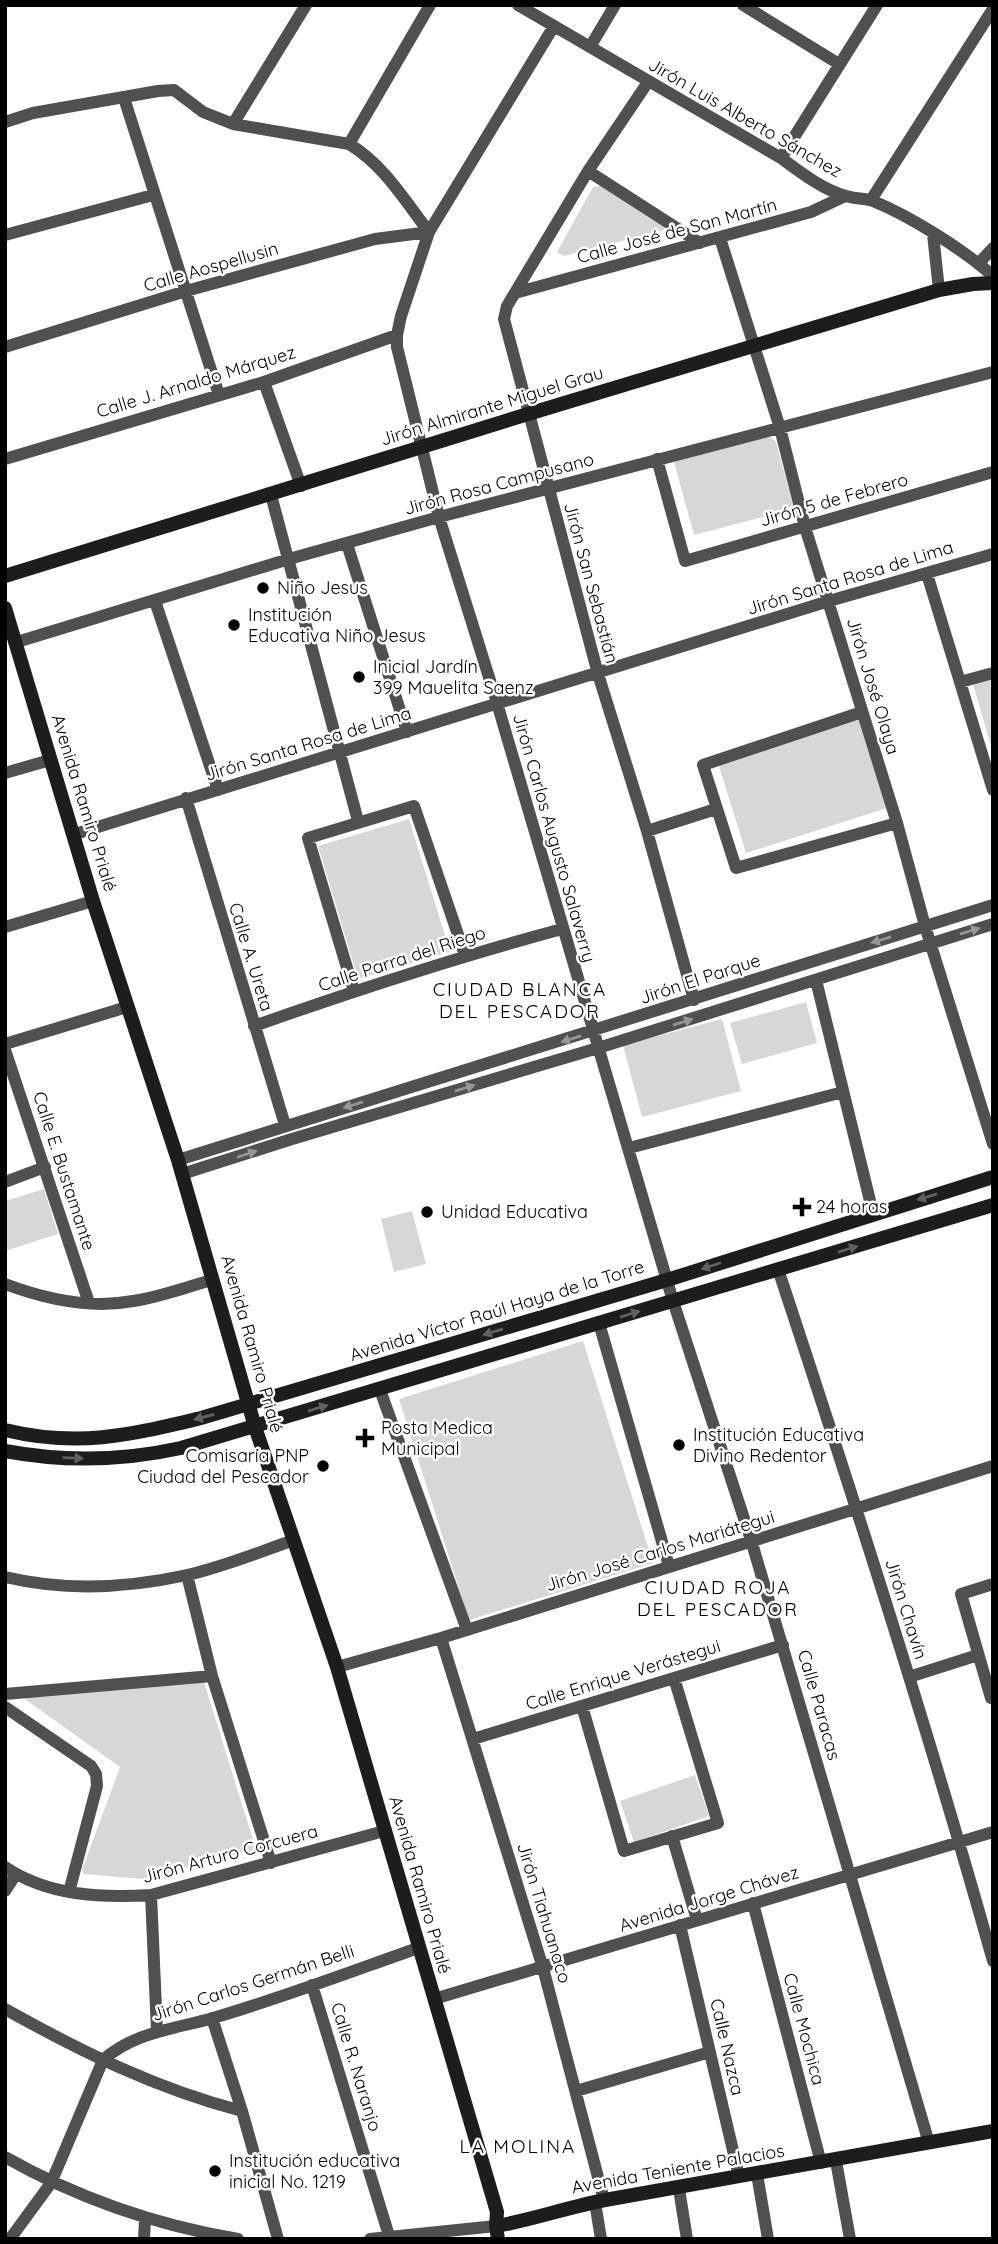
<svg xmlns="http://www.w3.org/2000/svg" width="998" height="2244" font-family="Quicksand,sans-serif">
	<style>
		.green { fill: #d7d7d7 }
		.lines { fill: none; stroke-linecap: round; stroke-linejoin: round }
		.street { stroke: #505050; stroke-width: 12 }
		.secondary { stroke: #1d1d1d; stroke-width: 14 }
		.oneway { fill: #969696 }
		.oneway2 { fill: #616161 }
		.poi-dot { fill: #000; stroke: #fff; stroke-width: 2.5 }
		.labels { text-anchor: middle; stroke-width: 5; stroke-linejoin: round; paint-order: stroke }
		.street-label { font-size: 18px; fill: #000; stroke: #fff }
		.poi-label { font-size: 18px; fill: #000; stroke: #fff; text-anchor: start }
		.neighbourhood-label { font-size: 19px; letter-spacing: 2px; fill: #000; stroke: #fff }
	</style>
	<rect width="100%" height="100%" fill="#fff"/>
	<path class="green" d="M601 186 666 223 664 230 564 256 557 252 593 187Z
		M767 434 776 442 794 509 694 535 673 458Z
		M993 678V753L973 684Z
		M862 717 890 807 746 853 719 766Z
		M409 819 450 952 358 979 318 846Z
		M806 1002 817 1043 742 1064 730 1023Z
		M722 1019 741 1091 642 1117 623 1045Z
		M44 1189 58 1234 5 1251V1201Z
		M412 1211 426 1264 394 1272 381 1219Z
		M583 1341 653 1563 469 1620 399 1399Z
		M203 1679 255 1846 252 1851 143 1879 84 1874 82 1870 120 1767 22 1697Z
		M695 1775 709 1816 634 1842 620 1801Z"/>
	<g class="lines">
		<path class="street" d="M518 5 781 158C800 172 823 190 846 196 855 199 865 198 873 201 910 216 964 250 993 276
			M743 5 839 64
			M554 26 429 232 401 316 397 335V347L439 517 497 703 673 1301 751 1540 929 2143
			M590 47 615 5
			M648 82 588 171 507 306 504 319 598 674 647 831 694 1000
			M124 98 219 395
			M5 122 33 113 158 91 174 90 203 112 233 124 349 144C383 164 405 201 429 232
			M233 124 306 5
			M349 144 430 5
			M781 158 877 5
			M588 171 700 243
			M871 200 993 9
			M933 234 939 290
			M5 235 153 195
			M720 238 780 428 805 527 897 823 925 926 993 1144
			M979 263 993 248
			M515 293 811 212 845 196
			M5 347 186 291 375 239 429 232
			M264 382 301 486
			M5 459 264 382 397 335
			M657 459 685 561 993 472
			M271 495 358 821
			M347 544 407 732
			M927 574 993 790
			M155 601 218 790
			M17 642 289 559 439 517 993 372
			M960 682 993 673
			M862 712 703 765 736 868 897 823
			M5 773 50 760
			M186 798 285 1125
			M647 831 716 809
			M75 834 829 601 993 554
			M5 927 93 901
			M816 980 873 1213
			M354 991 308 838 414 806 465 955
			M254 1026C356 990 458 957 562 929
			M5 1044 127 1007
			M5 1050 89 1303
			M629 1148 843 1092
			M178 1160 993 905
			M182 1174 292 1139 598 1048 993 924
			M5 1182 45 1167
			M778 1269C854 1499 928 1729 993 1961
			M5 1284C45 1299 91 1309 133 1301 160 1297 186 1287 212 1280
			M599 1323 669 1566
			M380 1390 467 1630
			M187 1575 212 1676 271 1863
			M5 1577C64 1591 128 1588 187 1575 223 1567 259 1552 294 1540
			M993 1584 961 1594 991 1698 993 1697
			M441 1638 543 1968 604 2200
			M337 1667 441 1638 993 1466
			M909 1677 978 1655
			M5 1694 212 1676
			M582 1706 624 1851 718 1823 674 1678
			M5 1707 91 1766 96 1774 97 1786 69 1892
			M473 1739 783 1645
			M672 1836 697 1920
			M5 1867C48 1896 101 1898 151 1895L384 1831
			M5 1891 16 1874
			M151 1895 157 2031
			M753 1903 821 2163
			M680 1925 739 2176
			M312 1985 390 2239
			M434 1999 993 1832
			M5 2009C82 2052 157 2089 242 2111
			M212 2018 242 2111 278 2239
			M576 2091 710 2052
			M5 2157C79 2199 155 2225 238 2239
			M836 2161 850 2239
			M757 2174 768 2239
			M679 2189 687 2239
			M595 2202 601 2239
			M10 2239 51 2183 103 2060C134 2032 175 2029 213 2018 282 1998 350 1972 418 1948
			M144 2239 145 2219
			M370 2239 496 2226"/>
		<path class="secondary" d="M5 576 528 414 939 290 973 284 993 283
			M5 608 93 901 178 1160 255 1427 337 1667 497 2212 496 2226 498 2239
			M5 1430C79 1448 130 1435 201 1418L667 1280 993 1177
			M5 1451C64 1462 122 1461 181 1448L993 1205
			M496 2226C533 2220 568 2207 605 2200 734 2178 863 2155 993 2131"/>
	</g>
	<defs><path id="oneway-solid" d="M-6-.8H1V-3.2L6.5 0L1 3.2V.8H-6Z" transform="scale(1.75)"/></defs>
	<g class="oneway">
		<use href="#oneway-solid" transform="translate(970 931) rotate(-17)"/>
		<use href="#oneway-solid" transform="translate(881 940) rotate(163)"/>
		<use href="#oneway-solid" transform="translate(683 1022) rotate(-17)"/>
		<use href="#oneway-solid" transform="translate(571 1039) rotate(163)"/>
		<use href="#oneway-solid" transform="translate(465 1088) rotate(-17)"/>
		<use href="#oneway-solid" transform="translate(353 1105) rotate(163)"/>
		<use href="#oneway-solid" transform="translate(247 1154) rotate(-18)"/>
	</g>
	<g class="oneway2">
		<use href="#oneway-solid" transform="translate(927 1197) rotate(163)"/>
		<use href="#oneway-solid" transform="translate(848 1249) rotate(-17)"/>
		<use href="#oneway-solid" transform="translate(711 1266) rotate(162)"/>
		<use href="#oneway-solid" transform="translate(630 1314) rotate(-17)"/>
		<use href="#oneway-solid" transform="translate(493 1332) rotate(163)"/>
		<use href="#oneway-solid" transform="translate(318 1408) rotate(-17)"/>
		<use href="#oneway-solid" transform="translate(204 1417) rotate(165)"/>
		<use href="#oneway-solid" transform="translate(73 1458) rotate(2)"/>
	</g>
	<g class="poi-dot">
		<circle cx="263" cy="588" r="7"/>
		<circle cx="234" cy="625" r="7"/>
		<circle cx="359" cy="677" r="7"/>
		<path d="M798.5 1196.5h7v7h7v7h-7v7h-7v-7h-7v-7h7z"/>
		<circle cx="427" cy="1212" r="7"/>
		<path d="M361.5 1427.5h7v7h7v7h-7v7h-7v-7h-7v-7h7z"/>
		<circle cx="679" cy="1445" r="7"/>
		<circle cx="323" cy="1466" r="7"/>
		<circle cx="215" cy="2171" r="7"/>
	</g>
	<g class="labels">
		<g class="street-label">
			<text transform="translate(745 118) rotate(30)" y="6">Jirón Luis Alberto Sánchez</text>
			<text transform="translate(677 231) rotate(-15)" y="6">Calle José de San Martín</text>
			<text transform="translate(211 267) rotate(-16)" y="6">Calle Aospellusin</text>
			<text transform="translate(196 382) rotate(-17)" y="6">Calle J. Arnaldo Márquez</text>
			<text transform="translate(492 406) rotate(-17)" y="6">Jirón Almirante Miguel Grau</text>
			<text transform="translate(499 484) rotate(-15)" y="6">Jirón Rosa Campusano</text>
			<text transform="translate(834 500) rotate(-16)" y="6">Jirón 5 de Febrero</text>
			<text transform="translate(850 578) rotate(-17)" y="6">Jirón Santa Rosa de Lima</text>
			<text transform="translate(591 583) rotate(75)" y="6">Jirón San Sebastián</text>
			<text transform="translate(873 686) rotate(73)" y="6">Jirón José Olaya</text>
			<text transform="translate(308 744) rotate(-17)" y="6">Jirón Santa Rosa de Lima</text>
			<text transform="translate(84 803) rotate(73)" y="6">Avenida Ramiro Prialé</text>
			<text transform="translate(554 838) rotate(74)" y="6">Jirón Carlos Augusto Salaverry</text>
			<text transform="translate(251 957) rotate(73)" y="6">Calle A. Ureta</text>
			<text transform="translate(402 959) rotate(-18)" y="6">Calle Parra del Riego</text>
			<text transform="translate(700 979) rotate(-18)" y="6">Jirón El Parque</text>
			<text transform="translate(64 1171) rotate(72)" y="6">Calle E. Bustamante</text>
			<text transform="translate(497 1311) rotate(-17)" y="6">Avenida Víctor Raúl Haya de la Torre</text>
			<text transform="translate(252 1344) rotate(74)" y="6">Avenida Ramiro Prialé</text>
			<text transform="translate(660 1551) rotate(-17)" y="6">Jirón José Carlos Mariátegui</text>
			<text transform="translate(906 1609) rotate(73)" y="6">Jirón Chavín</text>
			<text transform="translate(623 1675) rotate(-17)" y="6">Calle Enrique Verástegui</text>
			<text transform="translate(819 1705) rotate(74)" y="6">Calle Paracas</text>
			<text transform="translate(230 1854) rotate(-15)" y="6">Jirón Arturo Corcuera</text>
			<text transform="translate(420 1885) rotate(74)" y="6">Avenida Ramiro Prialé</text>
			<text transform="translate(709 1899) rotate(-17)" y="6">Avenida Jorge Chávez</text>
			<text transform="translate(544 1913) rotate(73)" y="6">Jirón Tiahuanaco</text>
			<text transform="translate(253 1983) rotate(-18)" y="6">Jirón Carlos Germán Belli</text>
			<text transform="translate(804 2029) rotate(75)" y="6">Calle Mochica</text>
			<text transform="translate(727 2047) rotate(77)" y="6">Calle Nazca</text>
			<text transform="translate(356 2067) rotate(73)" y="6">Calle R. Naranjo</text>
			<text transform="translate(678 2169) rotate(-10)" y="6">Avenida Teniente Palacios</text>
		</g>
		<g class="poi-label">
			<text x="277" y="594">Niño Jesus</text>
			<text x="248" y="621">Institución<tspan x="248" dy="21">Educativa Niño Jesus</tspan></text>
			<text x="373" y="673">Inicial Jardín<tspan x="373" dy="21">399 Mauelita Saenz</tspan></text>
			<text x="816" y="1213">24 horas</text>
			<text x="441" y="1218">Unidad Educativa</text>
			<text x="381" y="1434">Posta Medica<tspan x="381" dy="21">Municipal</tspan></text>
			<text x="693" y="1441">Institución Educativa<tspan x="693" dy="21">Divino Redentor</tspan></text>
			<text x="309" y="1462" text-anchor="end">Comisaría PNP<tspan x="309" dy="21">Ciudad del Pescador</tspan></text>
			<text x="229" y="2167">Institución educativa<tspan x="229" dy="21">inicial No. 1219</tspan></text>
		</g>
		<g class="neighbourhood-label">
			<text x="520" y="996">CIUDAD BLANCA<tspan x="520" dy="22">DEL PESCADOR</tspan></text>
			<text x="718" y="1594">CIUDAD ROJA<tspan x="718" dy="22">DEL PESCADOR</tspan></text>
			<text x="518" y="2153">LA MOLINA</text>
		</g>
	</g>
	<rect width="998" height="2244" fill="none" stroke="#000000" stroke-width="14"/>
</svg>
